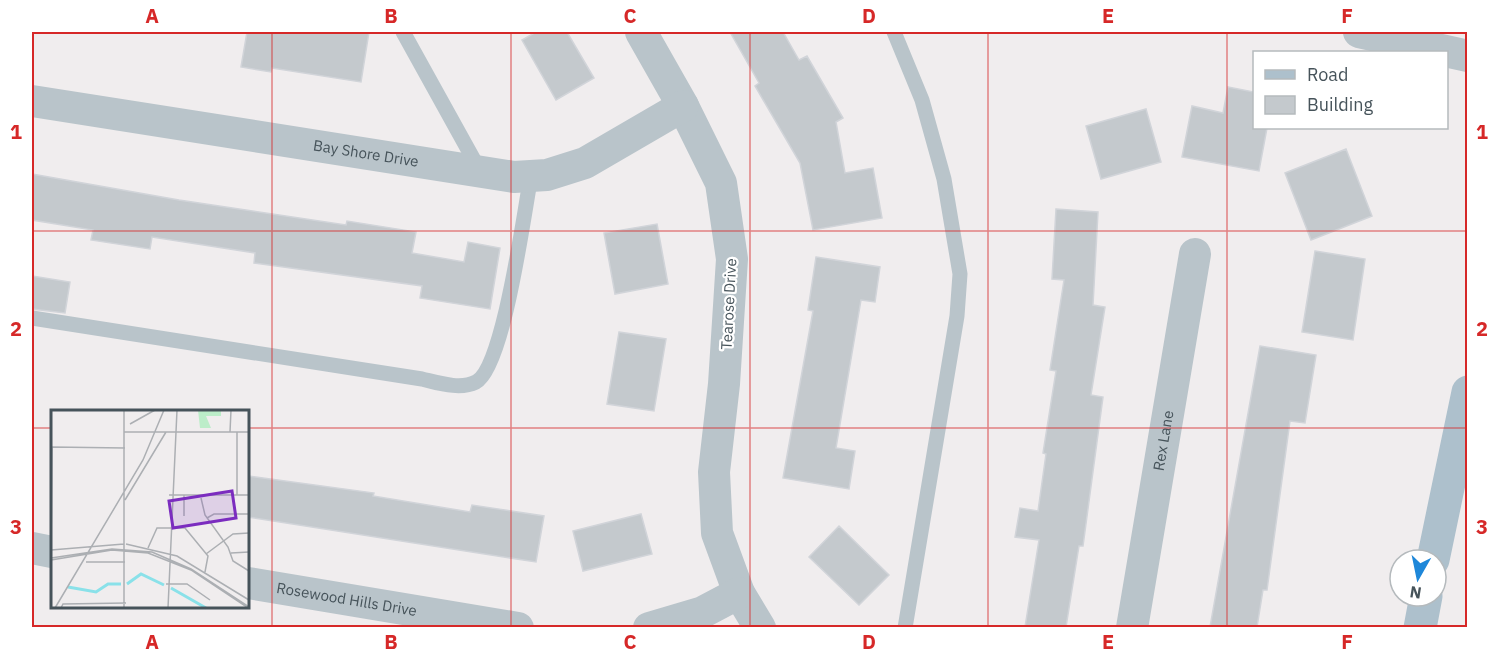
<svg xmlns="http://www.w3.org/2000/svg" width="1499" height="659" font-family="'IBM Plex Sans',sans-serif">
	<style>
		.building { fill: #c4c9cd; stroke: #d1d4d9; stroke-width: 1.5 }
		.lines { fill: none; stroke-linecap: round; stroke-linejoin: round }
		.lane { stroke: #b9c4ca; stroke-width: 15 }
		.street { stroke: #b9c4ca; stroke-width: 32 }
		.primary { stroke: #adc0cc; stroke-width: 33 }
		.grid { fill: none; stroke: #d62828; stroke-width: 1.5; stroke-opacity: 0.55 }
		.labels { text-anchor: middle; stroke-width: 4.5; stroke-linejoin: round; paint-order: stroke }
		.street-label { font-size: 15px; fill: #46535a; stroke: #fff }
		.inset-river { fill: none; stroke: #8ae1e9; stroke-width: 3 }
		.inset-road { fill: none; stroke: #acafb3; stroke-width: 1.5 }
		.view { fill: #7b2cbf; fill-opacity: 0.15; stroke: #7b2cbf; stroke-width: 3 }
		.inset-edge { fill: none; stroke: #46535a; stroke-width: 3 }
		.neatline { fill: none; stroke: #d62828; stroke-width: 2 }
		.grid-label { font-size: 20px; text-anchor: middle; font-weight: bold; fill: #d62828 }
	</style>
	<rect width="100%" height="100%" fill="#f0edee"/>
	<path class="building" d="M247 32H369L361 82 272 68 271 72 241 67Z
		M536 32H567L594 78 556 100 522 40Z
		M730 32H783L799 60 807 56 843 118 836 122 845 173 873 168 882 218 813 230 800 163 755 86 759 83Z
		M1228 87 1254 92V128H1267L1259 171 1182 157 1192 106 1223 113Z
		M1146 109 1161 162 1101 179 1086 126Z
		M1346 149 1372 216 1311 240 1285 173Z
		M32 174 179 200 346 225 347 221 416 232 412 253 464 262 468 242 500 248 490 309 420 298 422 286 254 263 255 253 152 237 150 249 91 240 93 230 32 220Z
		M1056 209 1098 212 1093 305 1105 307 1091 395 1103 397 1083 546H1079L1066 627H1025L1039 540 1015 537 1020 508 1038 511 1046 454 1043 453 1056 371 1050 370 1064 280 1052 279Z
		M657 224 668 284 615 294 604 233Z
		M1315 251 1365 259 1353 340 1302 332Z
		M816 257 880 267 875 302 861 300 836 448 855 451 849 489 783 478 813 311 808 310Z
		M32 276 70 282 65 313 32 309Z
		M619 332 666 339 654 411 607 404Z
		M1260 346 1316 355 1305 423 1290 421 1267 590H1263L1257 627H1210Z
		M248 476 374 493 373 496 470 512 472 505 544 516 536 562 248 517Z
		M641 514 652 554 583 571 573 531Z
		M839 526 889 575 859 605 809 557Z"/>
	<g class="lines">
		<path class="lane" d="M403 32 480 171
			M894 32 922 100 944 179 960 274 957 316 905 628
			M32 318 422 379C439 383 460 390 476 382 504 367 524 212 531 176"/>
		<g class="street">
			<path d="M641 32 683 106 721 183 732 259 724 384 714 472 717 533 739 593 760 628"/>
			<path d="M1359 32 1468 56"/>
			<path id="s1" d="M32 101 514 177 547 175 585 163 683 106"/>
			<path d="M32 548 52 552"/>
			<path id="s2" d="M248 583 518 628"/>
			<path d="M649 628 703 612 739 593"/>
			<path id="s3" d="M1132 628 1195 254"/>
		</g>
		<path class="primary" d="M1433 560 1468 392
			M1420 628 1426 596"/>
	</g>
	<path class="grid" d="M272 32V628M511 32V628M750 32V628M988 32V628M1227 32V628M32 231H1468M32 428H52M248 428H1468"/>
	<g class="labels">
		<g class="street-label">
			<text dy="5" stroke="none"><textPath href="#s1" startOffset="338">Bay Shore Drive</textPath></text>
			<text transform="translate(729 304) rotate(-87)" y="5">Tearose Drive</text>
			<text dy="5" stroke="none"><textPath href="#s3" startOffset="190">Rex Lane</textPath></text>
			<text dy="5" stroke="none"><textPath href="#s2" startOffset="100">Rosewood Hills Drive</textPath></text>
		</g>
	</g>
	<g transform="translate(51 410)">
		<rect width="198" height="198" fill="#f0edee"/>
		<path d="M147 0H170V6H155L160 18H149Z" fill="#bcedc9"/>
		<path class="inset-river" d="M76 174 90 164 113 175M17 177 45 182 57 174H70M120 178 155 198"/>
		<path class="inset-road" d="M73 0V198M79 14 104 0M73 22H198M179 22 180 0M186 22V85M1 37 74 38M118 85H198M150 88 154 105 177 137 182 151 198 161M74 90 115 22M133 106V85M156 108 163 104H198M75 134 126 146 198 190M97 138 106 118H134L157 146 154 162M0 140 73 134M0 142 1 37M180 143 198 142M155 144 182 124 198 123M0 148 61 139 101 142 140 159 198 197M0 150 61 140 97 143 140 160 197 198M35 152H74M115 174H136L159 190M4 198 92 50 113 0M10 198 12 194 75 193M117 198 126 0"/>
		<path class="view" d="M181 81 185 108 122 118 118 91Z"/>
		<rect width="198" height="198" class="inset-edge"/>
	</g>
	<rect width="1499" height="659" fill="none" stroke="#ffffff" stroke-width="66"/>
	<rect x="1253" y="51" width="195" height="78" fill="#ffffff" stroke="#b5babd" stroke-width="1.5"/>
	<rect x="1265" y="70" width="30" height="9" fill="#adc0cc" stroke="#b5babd" stroke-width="1.5"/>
	<text x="1307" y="81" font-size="18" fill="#46535a">Road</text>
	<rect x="1265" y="96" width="30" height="18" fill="#c4c9cd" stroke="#b5babd" stroke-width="1.5"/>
	<text x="1307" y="111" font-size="18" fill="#46535a">Building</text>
	<g transform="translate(1418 578) rotate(189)"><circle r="28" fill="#ffffff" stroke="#b5babd" stroke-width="1.5"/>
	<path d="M0-4.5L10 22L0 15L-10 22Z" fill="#1e87d9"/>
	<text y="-9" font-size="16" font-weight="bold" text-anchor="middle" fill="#46535a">N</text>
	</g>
	<rect x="33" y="33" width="1433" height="593" class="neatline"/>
	<g class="grid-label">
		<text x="152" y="23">A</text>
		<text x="391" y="23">B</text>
		<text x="630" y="23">C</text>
		<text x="869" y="23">D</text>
		<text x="1108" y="23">E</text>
		<text x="1347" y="23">F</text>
		<text x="16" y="139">1</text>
		<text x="1482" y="139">1</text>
		<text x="16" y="336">2</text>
		<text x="1482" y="336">2</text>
		<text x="16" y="534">3</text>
		<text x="1482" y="534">3</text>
		<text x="152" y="649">A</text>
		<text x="391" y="649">B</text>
		<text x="630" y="649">C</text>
		<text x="869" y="649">D</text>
		<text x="1108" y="649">E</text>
		<text x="1347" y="649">F</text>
	</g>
</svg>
